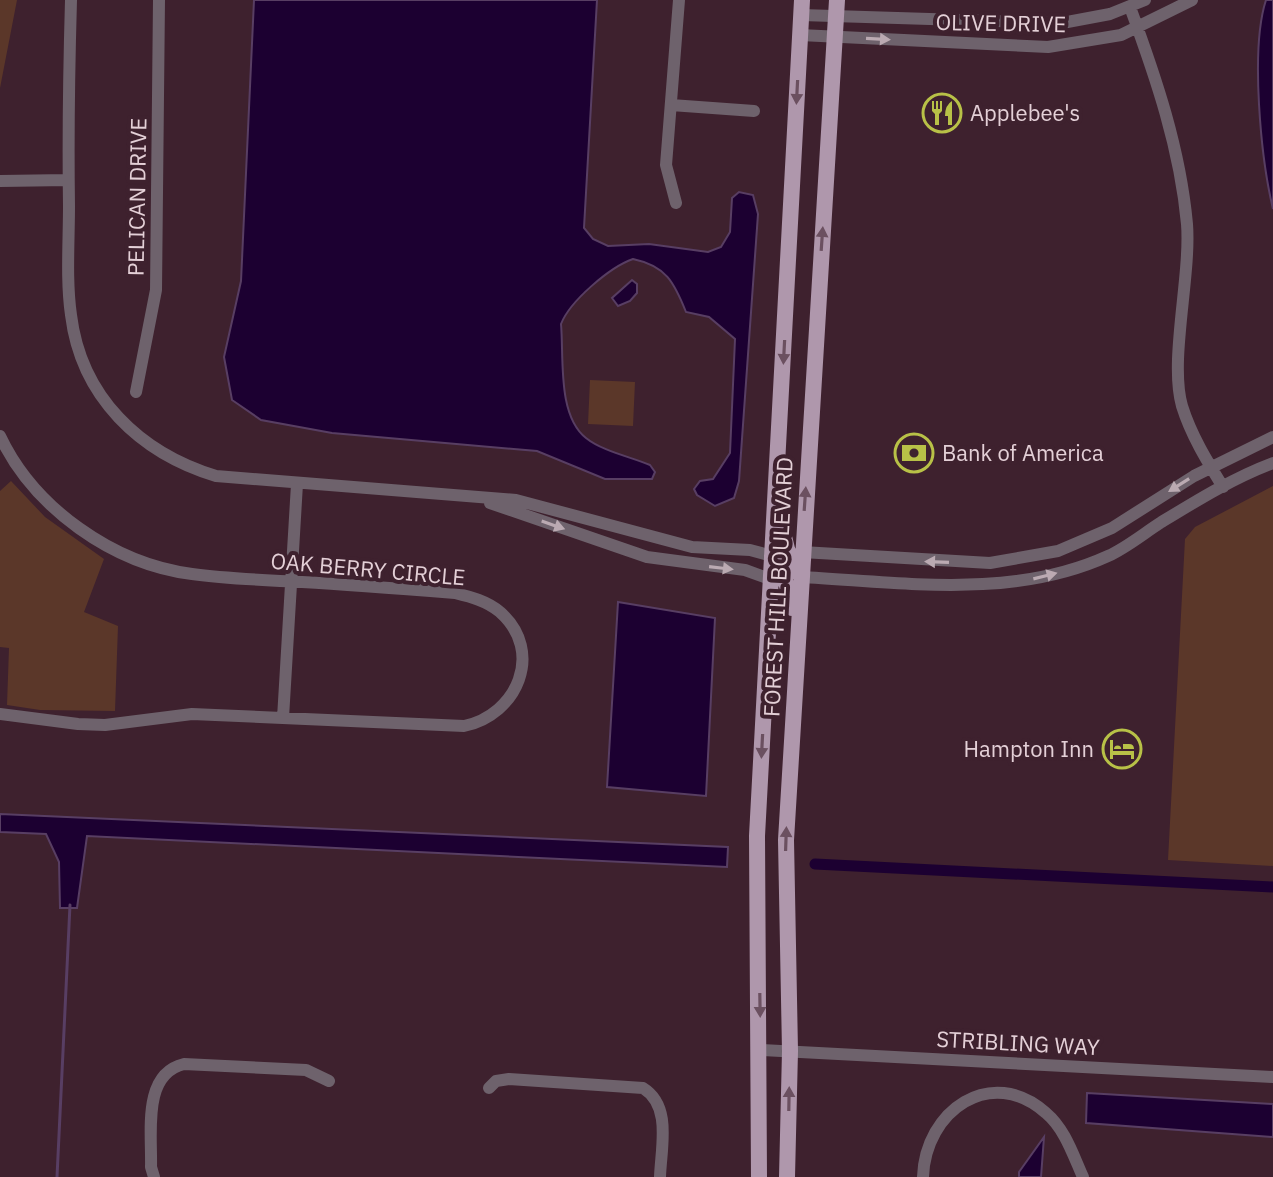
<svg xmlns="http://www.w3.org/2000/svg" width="1273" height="1177" font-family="'IBM Plex Sans',sans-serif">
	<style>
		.green { fill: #5b3729 }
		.water { fill: #1c0031; stroke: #583e63; stroke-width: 2 }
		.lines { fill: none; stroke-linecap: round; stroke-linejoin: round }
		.stream { stroke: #583e63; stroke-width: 3 }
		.canal { stroke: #1c0031; stroke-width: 11 }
		.minor { stroke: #6e626c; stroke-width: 12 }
		.major { stroke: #af97ac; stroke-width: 16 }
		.oneway { fill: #bbaab2 }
		.oneway2 { fill: #6b5060 }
		.labels { text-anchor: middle; stroke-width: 8; stroke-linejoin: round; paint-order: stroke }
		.street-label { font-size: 22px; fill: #e4d0d7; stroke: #3e212e }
		.poi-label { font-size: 22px; fill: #e4d0d7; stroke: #3e212e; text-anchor: start }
	</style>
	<rect width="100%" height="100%" fill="#3e212e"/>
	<path class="green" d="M0 0H17L0 88Z
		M590 380 635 382 633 426 588 424Z
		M11 481 45 517 104 559 84 612 118 626 115 711 40 710 7 705 9 648 0 647V491Z
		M1273 486V866L1168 860 1185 539 1195 527Z"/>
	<path class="water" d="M254 0H597L584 228 593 239 608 246 649 244 708 252 721 247 730 232 732 198 739 192 753 195 758 214 739 481 734 498 715 506 697 495 694 489 700 481 713 479 730 453 735 339 709 317 686 312C674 282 666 266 633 259 610 267 570 301 561 324 564 357 557 415 586 438 602 451 631 457 650 465L655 472 652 479H605L537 451 332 433 261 420 232 400 224 357 241 281Z
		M1266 0H1273V209C1261 159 1250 49 1266 0Z
		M632 280 637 284V293L630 301 618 306 612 298Z
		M618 602 715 618 706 796 607 787Z
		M0 814 728 847 727 867 87 836 77 908H60L59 862 46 834 0 832Z
		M1087 1093 1273 1104V1137L1086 1123Z
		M1044 1137 1041 1177H1019V1172Z"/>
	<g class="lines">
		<path class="stream" d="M57 1177 70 905"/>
		<path class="canal" d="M815 864 1273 887"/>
		<path class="minor" d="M71 0C69 69 68 138 69 206 69 242 66 280 71 315 81 397 140 453 216 476L516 500 692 547 750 550 772 556
			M1130 7C1156 78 1180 148 1187 224 1191 276 1169 361 1182 406 1191 435 1207 461 1223 487
			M801 15 1062 23 1110 14 1145 0
			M800 35 1048 47 1121 35 1192 0
			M671 105 754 111
			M0 181 68 180
			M676 203 666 165 679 0
			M136 392 156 290 159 0
			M0 436C34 508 113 564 192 574 228 579 265 580 302 582 353 585 404 589 455 593 471 597 487 601 500 612 545 652 517 715 464 726L192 714 105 725 78 724 0 714
			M490 503 647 557 745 570 770 579
			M802 552 990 563 1058 551 1112 528 1194 476 1273 437
			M800 577C902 582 1012 600 1108 556 1126 548 1143 534 1160 523 1196 501 1233 478 1273 463
			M283 718 297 484
			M761 1050 1273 1077
			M489 1088 496 1081 509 1079 643 1088C672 1106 661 1147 660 1177
			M154 1177 151 1167C152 1132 142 1074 184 1064L306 1070 329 1081
			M923 1177C925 1111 991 1064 1046 1113 1065 1129 1073 1155 1083 1177"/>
		<path class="major" d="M780 520 787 549 798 573
			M772 556 787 585 792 608
			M759 1177 757 836 802 0
			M787 1177 790 1051 786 840 837 0"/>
	</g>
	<defs><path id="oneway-solid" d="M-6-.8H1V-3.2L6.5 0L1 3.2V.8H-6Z" transform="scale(2)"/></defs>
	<g class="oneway">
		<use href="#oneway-solid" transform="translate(878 39) rotate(3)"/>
		<use href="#oneway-solid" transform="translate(1179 485) rotate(148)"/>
		<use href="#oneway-solid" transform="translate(553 525) rotate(19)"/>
		<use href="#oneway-solid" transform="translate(937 562) rotate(-178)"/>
		<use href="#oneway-solid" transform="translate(721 568) rotate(7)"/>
		<use href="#oneway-solid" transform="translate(1045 576) rotate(-14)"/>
	</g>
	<g class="oneway2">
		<use href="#oneway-solid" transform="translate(797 92) rotate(93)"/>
		<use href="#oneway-solid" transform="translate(822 239) rotate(-86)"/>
		<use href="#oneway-solid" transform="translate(784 352) rotate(93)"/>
		<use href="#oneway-solid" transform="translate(805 499) rotate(-86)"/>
		<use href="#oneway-solid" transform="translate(762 746) rotate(93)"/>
		<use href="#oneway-solid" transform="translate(786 839) rotate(-88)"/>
		<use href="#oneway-solid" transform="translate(760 1005) rotate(89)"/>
		<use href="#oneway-solid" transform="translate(789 1099) rotate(-89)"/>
	</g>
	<defs>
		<g id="restaurant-ring" transform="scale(2)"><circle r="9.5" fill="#3e212e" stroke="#b8c147" stroke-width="1.5"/><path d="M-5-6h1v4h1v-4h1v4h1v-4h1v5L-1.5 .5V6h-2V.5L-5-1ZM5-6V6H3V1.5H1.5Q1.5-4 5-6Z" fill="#b8c147"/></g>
		<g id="bank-ring" transform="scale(2)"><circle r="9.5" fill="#3e212e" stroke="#b8c147" stroke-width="1.5"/><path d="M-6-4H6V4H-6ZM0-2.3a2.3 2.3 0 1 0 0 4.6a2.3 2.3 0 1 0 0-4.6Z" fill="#b8c147"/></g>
		<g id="hotel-ring" transform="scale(2)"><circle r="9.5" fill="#3e212e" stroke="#b8c147" stroke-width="1.5"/><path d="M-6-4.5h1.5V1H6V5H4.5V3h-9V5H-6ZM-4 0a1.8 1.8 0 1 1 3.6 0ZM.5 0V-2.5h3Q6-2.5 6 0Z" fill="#b8c147"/></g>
	</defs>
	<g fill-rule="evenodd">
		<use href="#restaurant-ring" x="942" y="113"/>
		<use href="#bank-ring" x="914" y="453"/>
		<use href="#hotel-ring" x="1122" y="749"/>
	</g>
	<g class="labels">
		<g class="street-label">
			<text transform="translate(1001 23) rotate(1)" y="8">OLIVE DRIVE</text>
			<text transform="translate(137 197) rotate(-89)" y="8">PELICAN DRIVE</text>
			<text transform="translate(368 569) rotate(5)" y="8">OAK BERRY CIRCLE</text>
			<text transform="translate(778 587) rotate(-87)" y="8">FOREST HILL BOULEVARD</text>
			<text transform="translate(1018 1043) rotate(3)" y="8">STRIBLING WAY</text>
		</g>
		<g class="poi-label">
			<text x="970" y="121">Applebee's</text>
			<text x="942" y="461">Bank of America</text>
			<text x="1094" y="757" text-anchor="end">Hampton Inn</text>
		</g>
	</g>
</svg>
